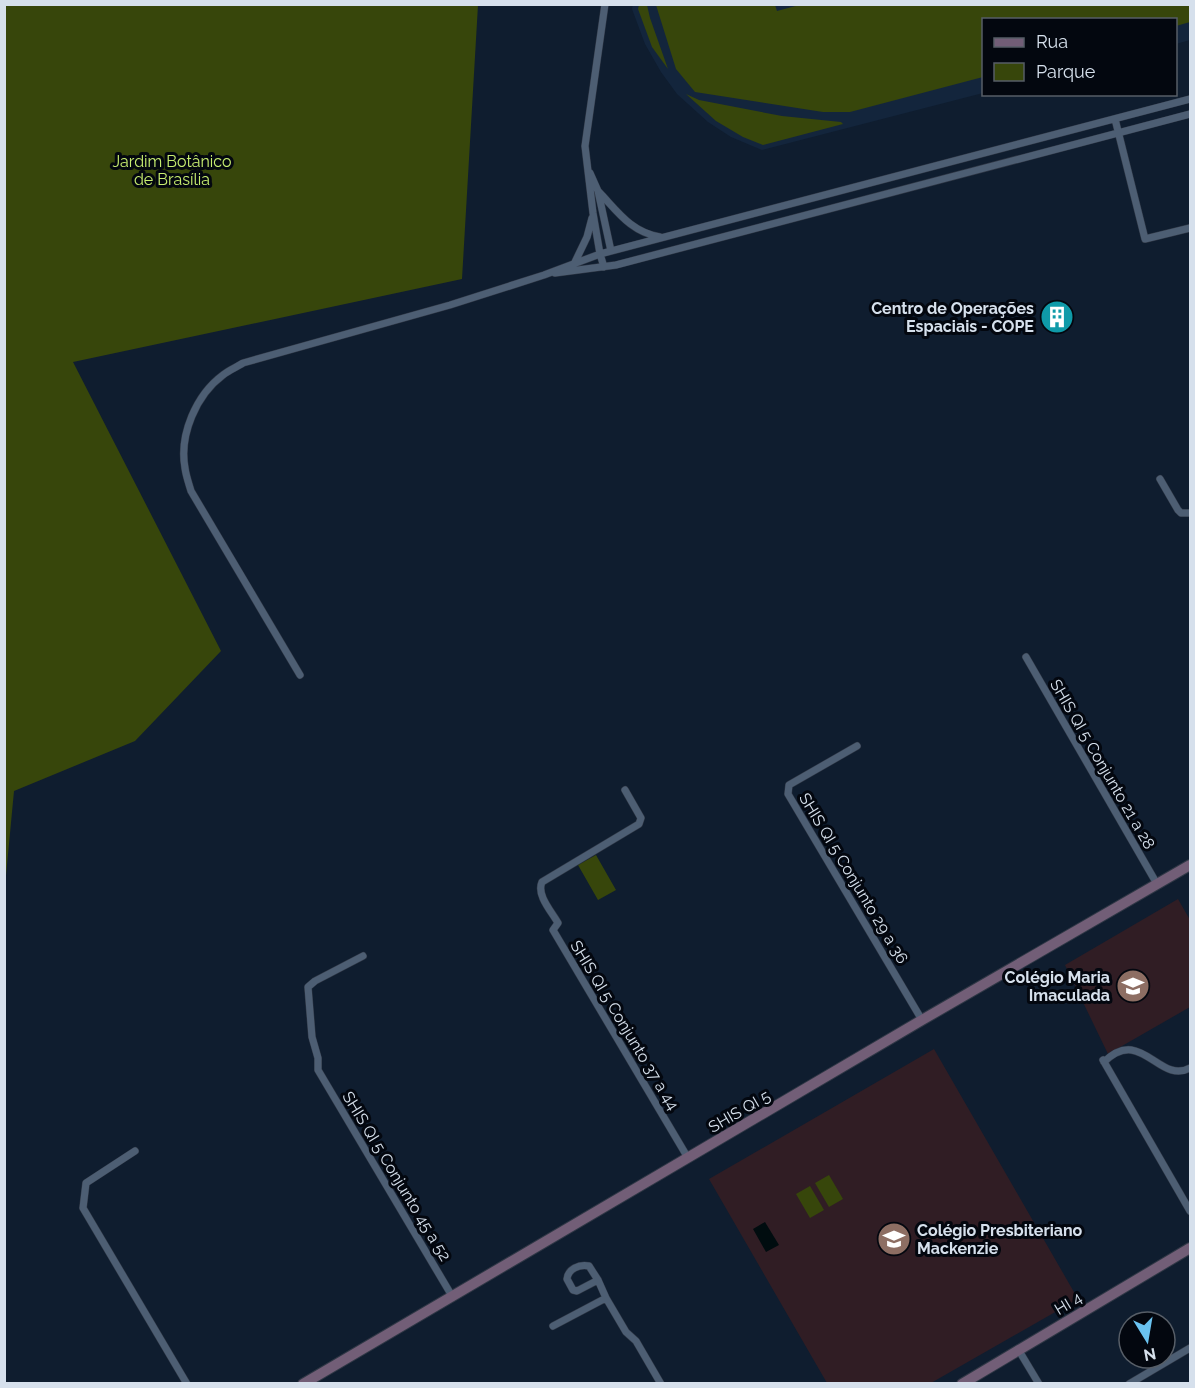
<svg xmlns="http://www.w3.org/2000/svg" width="1195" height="1388" font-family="Raleway,sans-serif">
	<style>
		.built { fill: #13253c }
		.education { fill: #301d24 }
		.green { fill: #37460b }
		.water { fill: #000c0f }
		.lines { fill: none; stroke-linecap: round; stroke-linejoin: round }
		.street-casing { stroke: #2f3745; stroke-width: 8 }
		.secondary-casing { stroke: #2f3745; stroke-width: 12 }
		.street { stroke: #4d5e73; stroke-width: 7 }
		.secondary { stroke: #725e77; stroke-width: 10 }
		.labels { text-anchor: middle; stroke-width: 6; stroke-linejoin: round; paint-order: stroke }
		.park-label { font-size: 16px; fill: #c8ee70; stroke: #03070f }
		.poi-label { font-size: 16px; font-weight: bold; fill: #d6e0ec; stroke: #03070f; text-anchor: end }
		.street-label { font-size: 16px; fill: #d6e0ec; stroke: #03070f }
	</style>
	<rect width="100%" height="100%" fill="#0f1d2f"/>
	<path class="built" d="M633 4 1190 5V40L1176 44V20H984L983 93 762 150 731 137 708 122 677 94 661 72 645 44 632 9Z"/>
	<path class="education" d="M1178 899 1190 920V1007L1108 1054 1065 965Z
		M934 1049 1078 1299 931 1383H827L709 1179Z"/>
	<path class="green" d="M5 4 478 5 462 279 73 362 221 651 135 741 14 791 5 886Z
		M803 4H1190V22L1176 26V20H984L983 77 850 112H823L695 92 676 69 656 5H775L777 11Z
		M639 5H647L650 18 668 69 652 47 638 9Z
		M686 94 699 100 782 116 841 122 843 124 763 145 743 137 716 121Z
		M596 855 616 890 598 900 578 865Z
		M829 1175 843 1199 829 1207 815 1183Z
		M810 1186 824 1210 810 1218 796 1194Z"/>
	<path class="water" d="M765 1222 779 1245 766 1252 753 1229Z"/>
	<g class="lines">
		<g class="street-casing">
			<path id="street" d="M1115 119 1145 239 1190 228
				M590 173 598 191 611 251
				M599 192C618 212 631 232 660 237
				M575 262 587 237 592 218
				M604 267 600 254 593 213 585 146 605 4
				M555 273 616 265 1190 114
				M1160 479 1178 510 1181 513H1190
				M1026 657 1157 884
				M300 675 191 491C189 484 186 476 185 468 179 435 196 395 223 375 229 370 237 367 243 363L450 305 544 275 600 254 1190 99
				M857 746 789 785 788 794 922 1020
				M625 790 641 818 639 824 542 882C536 895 552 912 558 923L553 930 688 1158
				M363 956 315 981 308 987 312 1037 318 1058V1070L452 1296
				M1103 1060 1190 1211
				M1104 1062C1141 1025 1159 1085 1190 1068
				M135 1151 86 1183 83 1208 187 1384
				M606 1298 626 1332 636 1341 661 1384
				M553 1326 606 1298 598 1280 577 1291 573 1290 567 1279C568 1269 579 1264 589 1266L598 1280
				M1018 1349 1039 1384
				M1129 1384 1190 1348"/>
		</g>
		<g class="secondary-casing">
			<path id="secondary" d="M303 1384 922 1020 1190 865
				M962 1384 1190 1248"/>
		</g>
		<use href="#street" class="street"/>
		<use href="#secondary" class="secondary"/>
	</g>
	<defs>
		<g id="building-disc" transform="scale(1.725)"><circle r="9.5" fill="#0f9aa8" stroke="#03070f"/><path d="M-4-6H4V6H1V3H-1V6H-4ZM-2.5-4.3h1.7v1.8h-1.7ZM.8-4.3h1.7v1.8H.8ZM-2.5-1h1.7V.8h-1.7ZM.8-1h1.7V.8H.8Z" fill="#fff"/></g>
		<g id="school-disc" transform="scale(1.725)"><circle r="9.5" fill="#8d6e63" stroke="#03070f"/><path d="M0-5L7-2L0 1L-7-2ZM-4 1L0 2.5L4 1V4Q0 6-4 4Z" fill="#fff"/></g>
	</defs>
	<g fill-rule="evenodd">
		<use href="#building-disc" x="1057" y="317"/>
		<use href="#school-disc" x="1133" y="986"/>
		<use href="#school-disc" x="894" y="1239"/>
	</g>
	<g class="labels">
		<g class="park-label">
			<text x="172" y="167">Jardim Botânico<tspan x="172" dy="18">de Brasília</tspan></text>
		</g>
		<g class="poi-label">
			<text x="1034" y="314">Centro de Operações<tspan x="1034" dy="18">Espaciais - COPE</tspan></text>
			<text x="1110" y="983">Colégio Maria<tspan x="1110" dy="18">Imaculada</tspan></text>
			<text x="917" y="1236" text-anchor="start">Colégio Presbiteriano<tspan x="917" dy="18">Mackenzie</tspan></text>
		</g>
		<g class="street-label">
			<text transform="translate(1103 764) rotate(60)" y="6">SHIS QI 5 Conjunto 21 a 28</text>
			<text transform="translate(854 878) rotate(59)" y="6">SHIS QI 5 Conjunto 29 a 36</text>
			<text transform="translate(625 1025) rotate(59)" y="6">SHIS QI 5 Conjunto 37 a 44</text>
			<text transform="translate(739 1111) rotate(-30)" y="6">SHIS QI 5</text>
			<text transform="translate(397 1176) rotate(59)" y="6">SHIS QI 5 Conjunto 45 a 52</text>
			<text transform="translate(1068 1303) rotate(-31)" y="6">HI 4</text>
		</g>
	</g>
	<rect width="1195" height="1388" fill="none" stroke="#d6e0ec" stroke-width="12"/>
	<rect x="982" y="18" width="195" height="78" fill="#03070f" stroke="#575e67" stroke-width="1.5"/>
	<rect x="994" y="38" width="30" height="9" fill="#725e77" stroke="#575e67" stroke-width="1.5"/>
	<text x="1036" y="48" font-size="18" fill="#d6e0ec">Rua</text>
	<rect x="994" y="63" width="30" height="18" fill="#37460b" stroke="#575e67" stroke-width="1.5"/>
	<text x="1036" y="78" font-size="18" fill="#d6e0ec">Parque</text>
	<g transform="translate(1147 1340) rotate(169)"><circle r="28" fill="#03070f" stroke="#575e67" stroke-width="1.5"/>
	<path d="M0-4.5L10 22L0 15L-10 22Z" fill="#6ac3f1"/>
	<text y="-9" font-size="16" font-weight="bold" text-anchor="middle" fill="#d6e0ec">N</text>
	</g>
</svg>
